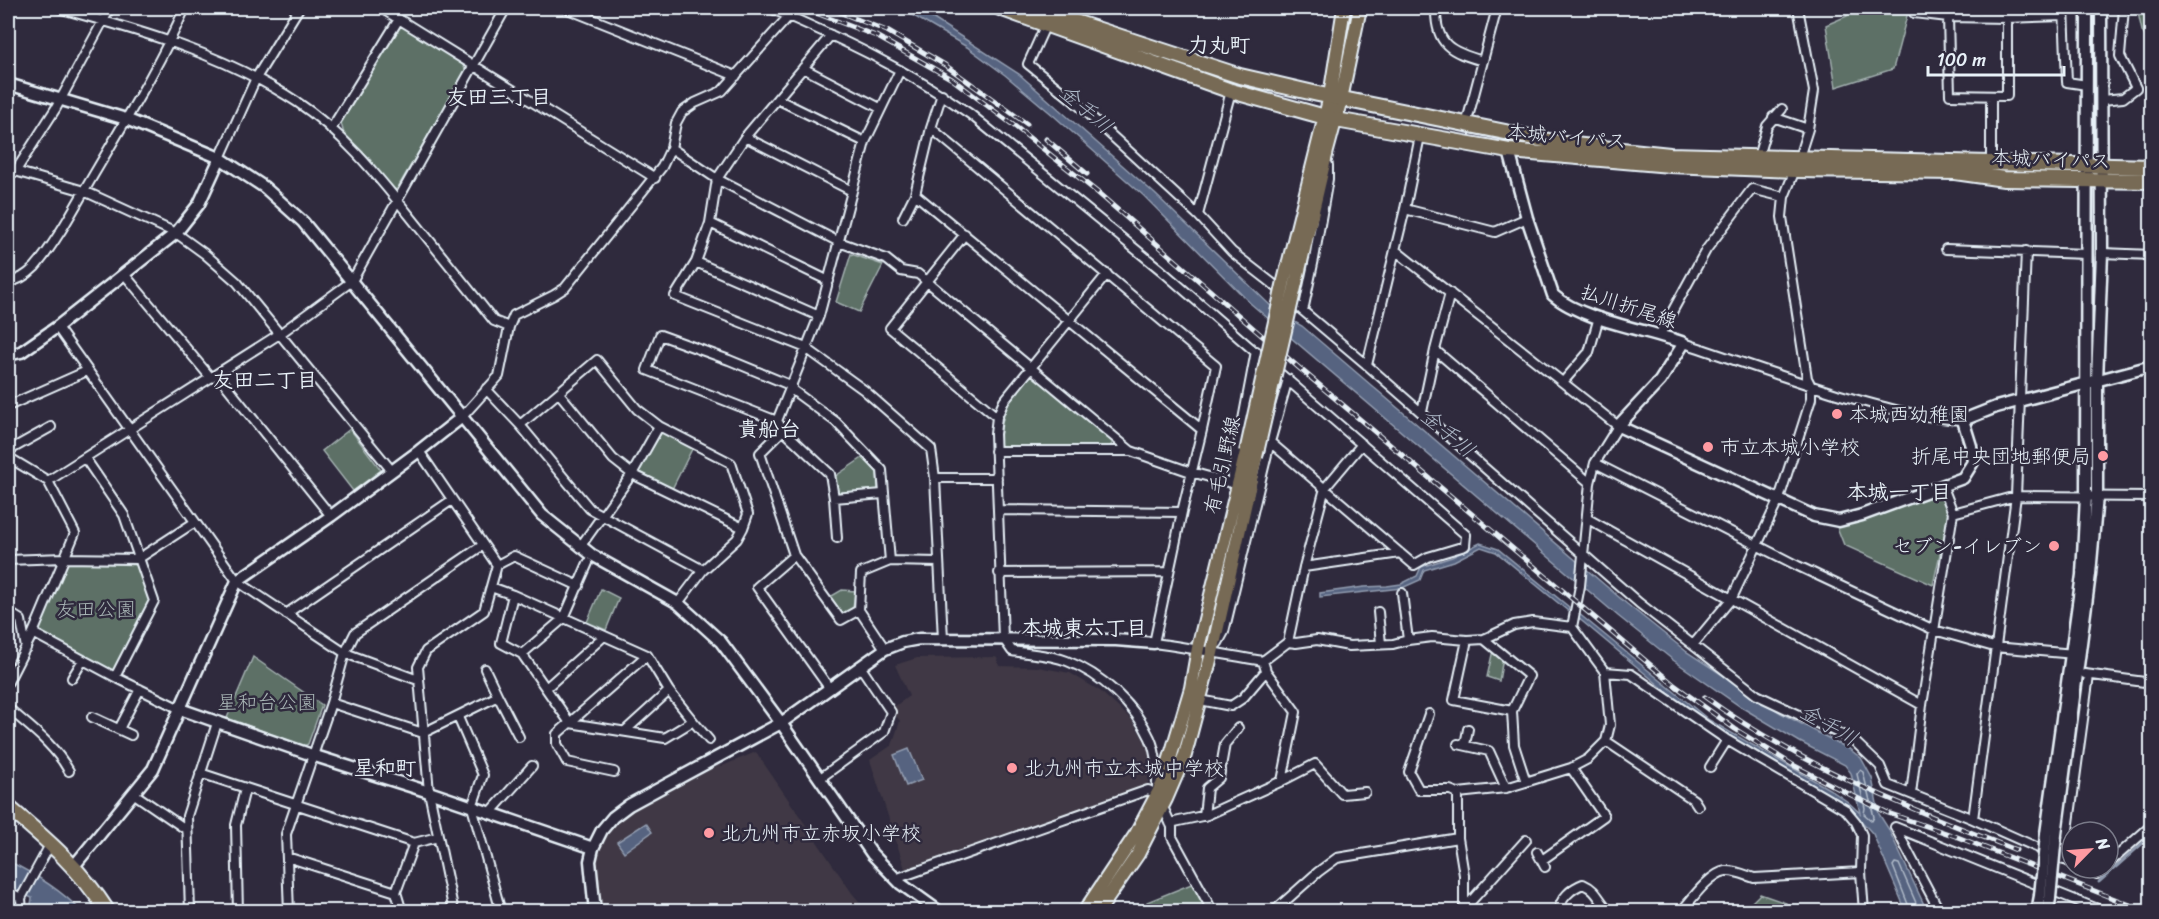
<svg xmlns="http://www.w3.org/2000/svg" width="2159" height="919" font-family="Sriracha,'Klee One',sans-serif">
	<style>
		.built { fill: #3f3844 }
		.green { fill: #5d6f66; stroke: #a2b0af; stroke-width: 1.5 }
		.water { fill: #576480; stroke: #919cb0; stroke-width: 1.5 }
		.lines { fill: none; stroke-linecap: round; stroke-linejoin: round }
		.shore { stroke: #aeb9c8; stroke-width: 1.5 }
		.stream { stroke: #919cb0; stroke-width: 3 }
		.street-casing { stroke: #e8f1f8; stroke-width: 12 }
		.secondary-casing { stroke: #e8f1f8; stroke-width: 15 }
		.primary-casing { stroke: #e8f1f8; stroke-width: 16 }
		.highway-casing { stroke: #e8f1f8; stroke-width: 18 }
		.street { stroke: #2f2a3d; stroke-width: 8 }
		.secondary { stroke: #2f2a3d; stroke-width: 10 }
		.primary { stroke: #776a54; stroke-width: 12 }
		.highway { stroke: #776a54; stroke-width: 14 }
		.rail-casing { stroke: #e8f1f8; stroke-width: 5 }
		.rail { stroke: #2f2a3d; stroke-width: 3; stroke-dasharray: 9; stroke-linecap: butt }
		.secondary-bridge-casing { stroke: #e8f1f8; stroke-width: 15; stroke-linecap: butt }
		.primary-bridge-casing { stroke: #e8f1f8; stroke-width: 16; stroke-linecap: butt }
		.secondary-bridge { stroke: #2f2a3d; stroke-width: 10 }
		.primary-bridge { stroke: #776a54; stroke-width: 12 }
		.poi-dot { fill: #ff9aa2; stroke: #2f2a3d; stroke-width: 2 }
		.labels { text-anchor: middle; stroke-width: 5; stroke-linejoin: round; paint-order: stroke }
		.street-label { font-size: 20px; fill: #e8f1f8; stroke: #2f2a3d }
		.poi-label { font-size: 20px; fill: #e8f1f8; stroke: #2f2a3d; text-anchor: start }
		.park-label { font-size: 20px; fill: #a9b6b6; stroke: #2f2a3d }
		.neighbourhood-label { font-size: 21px; font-weight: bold; fill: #e8f1f8; stroke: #2f2a3d }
		.water-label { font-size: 21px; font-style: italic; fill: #aeb9c8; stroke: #2f2a3d }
	</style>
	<rect width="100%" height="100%" fill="#2f2a3d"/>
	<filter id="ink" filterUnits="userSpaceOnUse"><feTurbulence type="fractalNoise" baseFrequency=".0167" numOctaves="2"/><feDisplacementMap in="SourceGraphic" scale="12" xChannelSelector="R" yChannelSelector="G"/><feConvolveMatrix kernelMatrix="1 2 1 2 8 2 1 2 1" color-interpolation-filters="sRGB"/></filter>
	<g filter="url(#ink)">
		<path class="built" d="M995 657 997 658 999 666 1038 667 1070 673 1100 691 1132 720 1144 740 1150 755 1152 775 1146 786 906 872 870 760 892 745 900 721 891 709 909 696 895 665 917 658Z
			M756 752 852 893 864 907 855 912 598 911 595 859 601 841 613 825 624 815 719 765 722 766Z"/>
		<path class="green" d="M1846 8H1909L1893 69 1836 87 1826 25 1847 16Z
			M2137 8H2151V47L2142 31Z
			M399 26H405L462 64 466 70 397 189 392 190 369 158 344 134 341 123Z
			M851 254 883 265 859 312 836 302Z
			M1032 374 1113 442 1110 447H1000C1000 411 1008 401 1032 374Z
			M350 429 381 470 353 491 322 451Z
			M662 432 693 447 672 489 638 471Z
			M864 457 877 472 878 493 841 495 836 490 834 477Z
			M1939 493 1949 514 1933 585 1844 545 1837 527Z
			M66 561 137 565 152 601 115 673 41 635 39 630Z
			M601 589 619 598 606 630 587 622Z
			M842 590 855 591 853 608 846 615 841 614 830 597Z
			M1493 650 1503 658 1499 681 1487 677Z
			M253 657 322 705 308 744 304 746 227 718Z
			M1194 883 1207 911 1144 912 1147 902Z
			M1760 894 1786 903 1788 911H1743Z"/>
		<path class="water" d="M900 8H912L926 14 1019 74 1155 194 1277 312 1302 326 1627 604 1687 652 1781 713 1849 749 1861 758 1872 778 1879 814 1888 828 1927 911H1906L1873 834 1847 805 1713 726 1684 706 1577 617 1578 613 1709 720 1829 789 1848 802 1860 813 1851 773 1845 765 1800 742 1741 707 1673 660 1618 616 1250 303 1144 196 1054 116 1005 75 967 47Z
			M1480 543 1498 549 1569 607 1568 611 1496 552 1481 547 1454 561 1424 570 1420 580 1402 588 1320 597V593L1364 587 1387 586 1401 584 1417 576 1421 567 1452 557Z
			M909 749 922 780 906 786 894 755Z
			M646 823 652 832 624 852 617 842Z
			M8 861C35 874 60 889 81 911H30L32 898 8 887Z"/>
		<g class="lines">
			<path class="shore" d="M1860 770 1863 772 1874 817 1872 821 1864 814 1865 808 1857 774Z
				M1911 912 1893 866 1895 863 1899 864 1920 912"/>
			<path class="stream" d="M2099 882 2152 835"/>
			<g class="street-casing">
				<path id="street" d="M58 8C141 31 224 54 297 102 341 131 376 174 409 215 437 250 466 285 494 321L509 327
					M381 8 655 178
					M565 8 736 76
					M770 8C840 38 908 70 970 114L1161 270 1466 535 1465 546 1428 557 1414 565 1270 442 1288 379
					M1436 8C1435 45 1451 52 1483 61
					M2064 8 2067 82 2087 85
					M1914 13 1948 17
					M2007 18V96L1950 95 1948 17 2007 18 2063 16
					M1047 22 1028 64 1074 101 1198 215 1232 252 1272 283 1303 311 1367 365 1639 603 1757 695 1853 740 1880 766 1888 785 1973 819 2072 863
					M831 35 745 137 717 179 710 223 696 262 675 296 806 348 864 390 931 449 935 478 943 639
					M803 68 880 108
					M942 94 931 128 915 194 1202 430 1182 512 1154 643C1191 648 1227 655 1263 661L1288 642 1304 567 1325 488 1362 444
					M777 99 865 142
					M2102 100 2123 98 2136 88 2120 56 2124 8
					M1773 117 1808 129
					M1466 125 1497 8
					M931 128 1216 366 1202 430
					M331 129 399 19
					M745 137 852 191
					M671 148 717 179 839 242 886 259 901 271 918 274 1131 451 1191 472 1231 483 1256 351
					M1758 157 1767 126 1782 109
					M220 158 256 78 299 8
					M1991 164V96
					M8 169 84 191 176 233 205 254 237 282 392 471
					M15 172 56 108 110 8
					M1405 209 1495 232 1527 218
					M1198 215 1231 91
					M903 218 915 194
					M710 223 829 281
					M965 234 890 328 997 417
					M1946 249 2086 254
					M1395 250 1618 426 1595 463 1590 483 1580 586 1572 627 1605 672 1610 725 1606 741 1588 759 1571 768 1506 788 1458 793V838L1464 875V909L1462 912
					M2102 253 2152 255
					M696 262 819 316
					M1107 274 1004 401 997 417 995 434 1003 638 1012 651C1030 654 1050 654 1067 661 1101 674 1135 705 1150 738 1157 754 1157 772 1157 789
					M125 275 211 378
					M8 282C18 281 28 274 35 267 57 242 79 199 97 169 128 116 160 64 185 8
					M1303 311 1314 259 1328 179V165
					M57 327 237 581 345 653 418 680
					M1660 334 1706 250 1752 189 1784 197
					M1684 343C1735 360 1786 378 1837 394 1879 406 1919 418 1963 420
					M1435 350 1590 483
					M1367 365 1405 209 1420 136
					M217 374 331 516
					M1563 382 1589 352 1599 317
					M792 386 729 360 660 335 647 370 777 421 783 430 830 474 834 498 883 494
					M486 389 520 425 597 360 637 409 659 426 632 474 580 547
					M791 389 836 422 882 470 890 561 938 562
					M559 393 613 459 632 474 743 528 737 539 703 570
					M8 406 87 371
					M1422 412 1435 350 1450 293
					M462 417 499 376 509 327 514 315 554 295 565 288 662 167 671 148 676 123 682 112 695 103 722 91 789 16
					M777 421 819 316 865 142 900 70
					M520 425 590 509 703 570 678 603
					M659 426 731 463 748 514 743 528
					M783 430 760 453 794 555 757 587 830 689
					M8 451 51 427
					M419 451 497 565 484 611 426 651 418 667 429 792 454 912
					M995 451H1131
					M8 457 48 481 75 533 33 633 8 682
					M85 458 124 515 154 601 115 677
					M1595 463 1798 566 1934 630 1994 647 2075 654
					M935 478H997
					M48 481 281 333 352 281 506 8
					M1943 487 1953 513
					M834 498 837 538
					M998 510 1182 512
					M1588 519 1922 705
					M794 555 841 620 859 610 885 649
					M8 560 63 558 138 559 195 522
					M497 565 514 556 579 586
					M1304 567 1400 553
					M999 573 1169 572
					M491 587 513 595
					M1402 593 1408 640
					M513 595 647 655 669 691 693 721 665 738 570 723 522 654 501 643Z
					M859 610 861 573 890 561
					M1378 612 1381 644
					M286 614 452 500
					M13 615 21 620 26 648
					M33 633 115 677 180 709
					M1467 640 1454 700 1512 711 1529 676 1484 639
					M1288 642 1296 643 1317 640 1349 646 1393 644 1408 640 1432 637 1467 640 1484 639 1514 625 1533 622 1572 627
					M1218 643 1224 632 1270 442
					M1693 645 1732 598 1779 499 1811 399V386L1807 378 1782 217 1784 197 1795 170 1808 129 1814 91 1798 8
					M522 654 564 618 588 563
					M485 669 498 696
					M1605 672 1631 674 1727 740 1846 810 1856 822 1862 835 1861 872 1864 912
					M2085 674 2152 683
					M72 678 83 660
					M2149 683 2152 666
					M546 688 604 636
					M1200 700 1231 706 1243 698 1266 671
					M331 703 423 733 498 696 519 737
					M8 708C31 728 54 744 69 771
					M1512 711 1514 745 1526 782
					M1429 714 1409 772 1419 790H1450L1458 793
					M92 717 131 735
					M458 717 483 775 472 807 501 912
					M693 721 709 740
					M119 729 140 689
					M625 731 669 691
					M1606 741 1694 800 1698 806
					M1458 744 1489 751 1506 788
					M1465 745 1468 729
					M1710 767 1727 740
					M614 772 567 762 557 744V734L647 655
					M200 773 414 843 438 837
					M819 779 884 732 891 712 860 666
					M1282 781 1315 764 1342 794 1365 792
					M133 793 187 830
					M1911 794 1922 705 1953 513 2016 496 2152 497
					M1162 805 1172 827V837L1213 912
					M490 813 532 766
					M1204 816 1207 788 1219 778 1225 744 1238 728
					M1973 819 2016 496 2026 251
					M1170 823 1207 815 1282 781 1296 712 1266 671 1263 661
					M1537 852 1545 867
					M287 857 396 892
					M1542 860 1604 816 1571 768
					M2064 860 2089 675
					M2108 864 2152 825
					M2083 868 2097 874 2104 868
					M895 879 1148 790 1157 794
					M8 892 21 898
					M1464 909 1526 840
					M22 912 21 898 51 843
					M190 912 187 816 217 723
					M238 912 236 825 245 789
					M289 912 286 834 331 703 345 653 355 633 483 545
					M402 912 396 892 414 843
					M1273 912 1318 872 1337 858 1458 838
					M1559 912C1559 899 1572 888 1583 884 1599 891 1598 901 1611 912
					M1681 912C1691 900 1710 873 1726 871 1735 870 1745 875 1754 878L1861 872
					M1940 912 1895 827 2105 912"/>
			</g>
			<g class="secondary-casing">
				<path id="secondary" d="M8 84 126 119 220 158 264 187 303 222 542 515 592 555 678 603 721 642 781 723 872 854 901 884 940 912
					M1509 151 1527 218 1553 295C1581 320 1648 330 1684 343L1660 381 1618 426 1814 516 1839 521 1862 515 1963 478 1973 462 1971 446 1963 420 1996 407 2152 366
					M8 355 21 352 57 327 176 233 199 204 220 158
					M180 709 312 755 429 792 593 848
					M2046 834 2082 575 2086 496 2087 8
					M2056 835 2090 574 2097 496V380L2102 253 2101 8
					M74 866 153 769 237 581 331 516 419 451 462 417
					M595 912 590 861 593 848 602 830 613 817 629 805 664 786 781 723 885 649 903 642 919 639 1116 640 1154 643
					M2037 912 2040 896
					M2048 912 2050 898"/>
			</g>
			<g class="primary-casing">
				<path id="primary" d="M1284 281 1330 96 1344 8
					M1296 283 1327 151 1341 99 1360 8
					M1084 912 1136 834 1162 785 1191 688 1198 648 1246 452
					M1098 912 1138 854 1166 799 1185 755 1212 653 1256 457"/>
			</g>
			<g class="highway-casing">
				<path id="highway" d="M1000 8 1231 91 1336 120 1509 151 1670 165 1795 170 1955 172 2004 179 2152 181
					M1032 8 1240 76 1318 94 1564 144 1670 155 2152 167
					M8 807C48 841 79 867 108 912"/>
			</g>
			<use href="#street" class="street"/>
			<use href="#secondary" class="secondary"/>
			<use href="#primary" class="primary"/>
			<use href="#highway" class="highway"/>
			<g class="rail-casing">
				<path id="rail" d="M803 8 876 36 952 79 1017 128 1097 192 1298 367 1673 684 1735 729 1793 765 1845 792 1888 813 1955 836 2148 912
					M829 8 887 31 945 65 1027 124
					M1046 139 1087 174
					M1705 697C1800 766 1909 808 2016 850"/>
			</g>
			<use href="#rail" class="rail"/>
			<g class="secondary-bridge-casing">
				<path id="secondary-bridge" d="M2040 896 2046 834
					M2050 898 2056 835"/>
			</g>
			<g class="primary-bridge-casing">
				<path id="primary-bridge" d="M1246 452 1284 281
					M1256 457 1296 283"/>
			</g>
			<use href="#secondary-bridge" class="secondary-bridge"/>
			<use href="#primary-bridge" class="primary-bridge"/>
		</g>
	</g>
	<g class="poi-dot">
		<circle cx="1837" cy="414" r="6"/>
		<circle cx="1708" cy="447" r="6"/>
		<circle cx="2103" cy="456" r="6"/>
		<circle cx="2054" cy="546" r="6"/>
		<circle cx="1012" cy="768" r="6"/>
		<circle cx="709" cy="833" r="6"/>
	</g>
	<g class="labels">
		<g class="street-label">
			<text transform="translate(1567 136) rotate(5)" y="7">本城バイパス</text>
			<text transform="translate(2051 159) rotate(2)" y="7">本城バイパス</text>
			<text transform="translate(1629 306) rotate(18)" y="7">払川折尾線</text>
			<text transform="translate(1222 465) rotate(-77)" y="7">有毛引野線</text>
		</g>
		<g class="poi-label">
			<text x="1849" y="421">本城西幼稚園</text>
			<text x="1720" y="454">市立本城小学校</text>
			<text x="2091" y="463" text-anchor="end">折尾中央団地郵便局</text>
			<text x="2042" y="553" text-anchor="end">セブン-イレブン</text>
			<text x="1024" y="775">北九州市立本城中学校</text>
			<text x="721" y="840">北九州市立赤坂小学校</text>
		</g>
		<g class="park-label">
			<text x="96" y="616">友田公園</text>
			<text x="267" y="709">星和台公園</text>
		</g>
		<g class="neighbourhood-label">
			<text x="1219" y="52">力丸町</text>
			<text x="499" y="104">友田三丁目</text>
			<text x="265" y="387">友田二丁目</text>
			<text x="769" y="436">貴船台</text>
			<text x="1899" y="499">本城一丁目</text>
			<text x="1084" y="635">本城東六丁目</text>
			<text x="385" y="775">星和町</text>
		</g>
		<g class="water-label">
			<text transform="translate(1086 109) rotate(41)" y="7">金手川</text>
			<text transform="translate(1448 433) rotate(40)" y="7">金手川</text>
			<text transform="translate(1829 725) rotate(30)" y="7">金手川</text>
		</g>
	</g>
	<rect width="2159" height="919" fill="none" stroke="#2f2a3d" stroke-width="30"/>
	<rect x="15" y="15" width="2129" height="889" fill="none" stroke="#e8f1f8" stroke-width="2" filter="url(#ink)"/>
	<g transform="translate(2090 850) rotate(65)"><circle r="28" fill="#2f2a3d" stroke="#797a88" stroke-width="1.5"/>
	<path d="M0-4.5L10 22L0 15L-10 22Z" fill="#ff9aa2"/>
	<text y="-9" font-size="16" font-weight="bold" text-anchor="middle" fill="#e8f1f8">N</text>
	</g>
	<path d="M1928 66v9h136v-9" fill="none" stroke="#e8f1f8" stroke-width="3"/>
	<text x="1937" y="66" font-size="18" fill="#e8f1f8" stroke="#2f2a3d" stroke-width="4.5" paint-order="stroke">100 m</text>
</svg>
